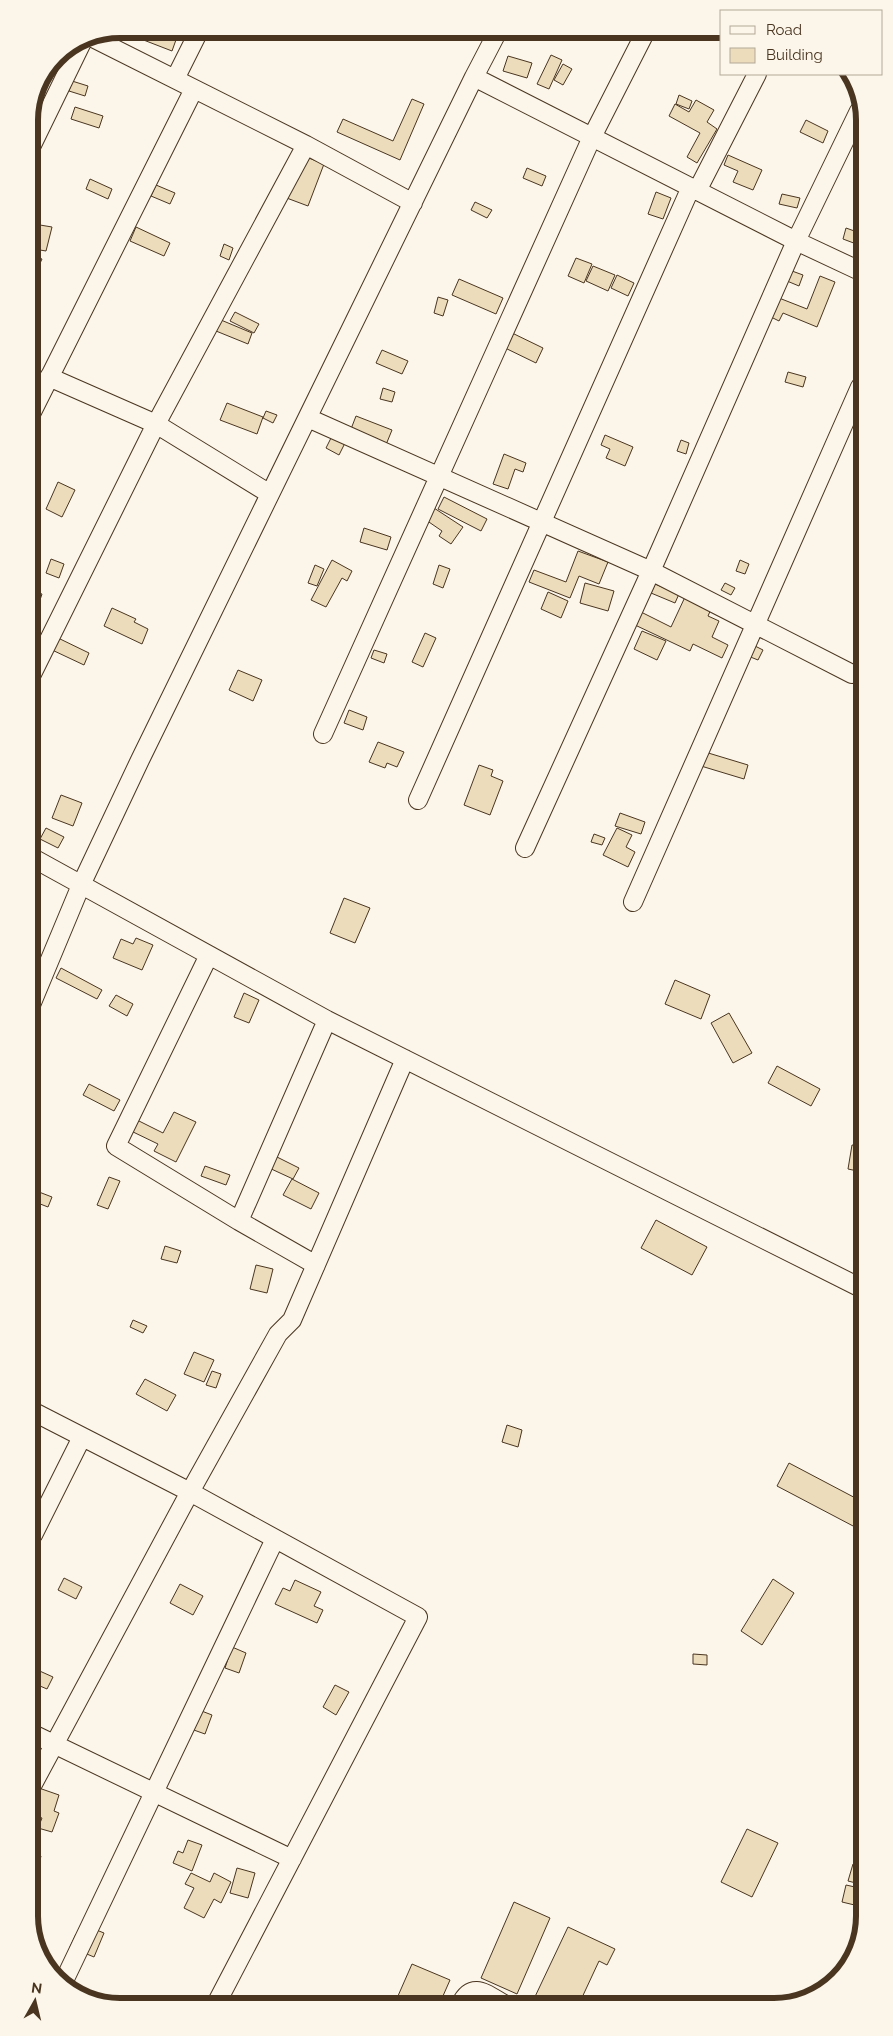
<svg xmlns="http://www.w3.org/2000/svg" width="893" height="2036" font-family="Raleway,sans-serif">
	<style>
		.building { fill: #ecdcbc; stroke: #4a3520 }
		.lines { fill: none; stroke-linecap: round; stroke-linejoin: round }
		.minor-casing { stroke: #4a3520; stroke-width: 20 }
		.minor { stroke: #fbf6e9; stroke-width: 18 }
		.rim { fill: none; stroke: #4a3520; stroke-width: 6 }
	</style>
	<rect width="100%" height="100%" fill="#fbf6e9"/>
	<path class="building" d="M130 29H169L167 33 177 37 172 51 128 34Z
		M537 29H563L558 39Z
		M551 55 562 60 549 89 537 84Z
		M508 56 532 63 527 78 503 71Z
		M563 64 572 69 563 85 554 80Z
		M72 81 88 86 85 96 69 91Z
		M679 95 692 101 689 109 676 104Z
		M412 99 424 104 400 160 337 132 343 119 393 141Z
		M696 100 714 110 707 122 717 129 697 163 687 157 700 133 669 116 675 104 689 112Z
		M75 107 103 116 99 128 71 119Z
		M806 120 828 131 823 143 800 132Z
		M301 155 324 164 308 206 284 197Z
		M728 155 762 170 753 190 733 182 738 171 724 165Z
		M527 168 546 176 542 186 523 178Z
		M90 179 112 189 108 199 86 189Z
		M156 185 175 193 170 204 151 196Z
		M656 192 671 198 663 219 648 214Z
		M782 194 800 198 797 208 779 204Z
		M475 202 492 210 487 218 471 210Z
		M40 225 52 227 46 251 34 249Z
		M136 227 170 243 164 256 130 241Z
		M846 228 860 233 859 245 843 239Z
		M224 244 233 248 229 260 220 256Z
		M29 254 42 259 29 287Z
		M576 258 592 264 584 283 568 276Z
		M593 266 615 275 608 291 586 281Z
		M792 271 803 275 799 286 787 281Z
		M617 275 634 283 628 296 611 288Z
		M820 276 835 282 817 327 783 313 779 321 771 317 779 298 807 309Z
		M459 279 503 298 496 314 452 295Z
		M438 297 448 300 443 316 434 313Z
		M235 312 259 324 254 333 230 321Z
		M221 320 252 333 248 344 216 331Z
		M508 331 543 348 536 363 501 346Z
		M382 350 408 361 402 374 376 363Z
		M788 372 806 377 803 387 785 382Z
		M383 388 395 392 392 402 380 399Z
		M227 403 263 417 257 434 220 420Z
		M266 411 277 415 273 423 263 418Z
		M356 416 392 430 383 452 374 448 378 439 351 429Z
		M605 435 633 447 625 466 606 458 610 449 601 445Z
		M332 436 345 443 339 455 326 448Z
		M681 440 689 443 686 454 677 451Z
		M504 454 526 463 523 472 515 469 508 489 493 484Z
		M58 482 75 490 62 517 46 509Z
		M444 497 487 519 481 531 438 509Z
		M434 508 463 527 451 544 439 536 442 531 426 520Z
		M364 528 391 537 387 550 360 542Z
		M578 551 608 562 599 584 579 576 570 598 529 582 534 570 566 582Z
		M51 559 64 564 59 578 46 573Z
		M332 560 352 571 347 581 342 578 326 607 311 600Z
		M740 560 749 564 745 574 736 571Z
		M315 565 324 569 317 586 308 583Z
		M439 565 450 569 443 588 433 584Z
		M585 583 614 591 608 611 580 603Z
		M725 583 735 588 731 595 721 590Z
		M655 584 679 594 675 603 651 593Z
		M30 590 42 594 38 606 30 603Z
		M548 592 568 601 561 618 541 609Z
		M685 597 711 609 708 616 719 621 712 637 728 645 722 658 693 644 690 651 635 625 641 612 671 627Z
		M112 608 136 619 134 622 148 629 142 644 104 626Z
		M642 631 666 641 657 660 634 649Z
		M425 633 436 638 423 667 412 662Z
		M56 637 89 653 84 665 50 649Z
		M753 645 763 650 758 660 748 656Z
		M374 650 387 654 384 663 371 658Z
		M238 670 262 680 253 701 229 690Z
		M349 710 367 717 363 730 344 723Z
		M378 742 404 752 397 767 387 763 385 768 369 762Z
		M705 752 748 765 744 779 701 766Z
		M479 765 493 770 491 776 503 781 490 815 464 805Z
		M61 795 82 803 73 826 52 818Z
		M620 813 645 822 641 834 615 826Z
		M46 828 64 837 58 848 40 839Z
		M617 828 632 835 626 847 635 852 628 867 603 855Z
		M594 834 605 838 602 845 591 842Z
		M344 898 370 908 355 943 330 933Z
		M136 938 153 945 142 970 113 958 121 939 133 944Z
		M61 968 102 990 97 999 56 978Z
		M675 980 710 995 701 1019 665 1004Z
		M244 993 259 1000 249 1023 234 1017Z
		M116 995 133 1004 127 1016 109 1006Z
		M729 1013 752 1053 733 1063 711 1023Z
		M777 1066 820 1089 811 1106 768 1083Z
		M89 1084 120 1100 114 1111 83 1095Z
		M174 1112 196 1122 176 1162 154 1151 158 1144 129 1130 135 1119 163 1133Z
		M852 1145 862 1146V1172L848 1169Z
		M273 1155 299 1168 293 1179 267 1167Z
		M205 1166 230 1175 226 1185 201 1176Z
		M109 1177 120 1181 108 1209 97 1205Z
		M292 1179 319 1193 311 1209 283 1195Z
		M39 1192 52 1197 48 1207 35 1202Z
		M656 1220 707 1247 692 1275 641 1248Z
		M165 1246 181 1251 177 1263 161 1259Z
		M256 1265 273 1269 267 1293 250 1289Z
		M133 1320 147 1326 143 1333 130 1327Z
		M194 1352 214 1360 204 1382 184 1374Z
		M212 1371 221 1374 216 1388 206 1385Z
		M145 1379 176 1395 167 1411 136 1394Z
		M507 1425 522 1430 518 1447 502 1442Z
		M789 1463 863 1502V1512L855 1527 777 1486Z
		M64 1578 82 1587 76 1599 58 1590Z
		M773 1579 794 1593 762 1645 741 1631Z
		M295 1580 321 1592 314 1606 323 1610 317 1623 275 1604 283 1588 290 1591Z
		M180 1584 203 1596 193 1615 170 1603Z
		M232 1647 246 1653 239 1673 225 1668Z
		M693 1654 707 1655V1665L693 1664Z
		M33 1668 53 1677 47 1689 33 1683Z
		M335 1685 349 1692 336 1715 323 1707Z
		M199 1710 212 1715 205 1734 191 1729Z
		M36 1787 59 1795 54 1811 59 1813 52 1832 38 1828 42 1818 33 1815V1794Z
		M747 1829 778 1843 752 1897 721 1882Z
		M188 1840 202 1845 192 1871 173 1863 178 1851 183 1853Z
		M33 1854 41 1856 36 1875H33Z
		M853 1864 864 1867V1885L848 1881Z
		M237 1868 255 1873 248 1898 230 1893Z
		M191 1873 210 1882 214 1873 231 1882 221 1903 214 1899 204 1918 184 1908 194 1888 185 1884Z
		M846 1885 864 1889 863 1907 842 1902Z
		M514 1902 550 1918 517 1994 481 1978Z
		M89 1927 104 1933 94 1957 70 1947 76 1934 84 1938Z
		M568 1927 615 1949 607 1965 599 1961 579 2004H535L532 2003Z
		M412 1964 450 1980 439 2005H394Z"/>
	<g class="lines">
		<g class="minor-casing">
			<path id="minor" d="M87 35 306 145 413 203
				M474 77 796 241 860 271
				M175 79 200 29
				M29 151 85 36
				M697 191 757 74
				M49 377 156 424 270 494
				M30 416 194 89
				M308 418 651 571 852 674
				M30 678 156 424 306 145
				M323 734 592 137 647 29
				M418 800 691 187
				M525 848 651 571 796 241 859 111
				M31 857 327 1020 863 1289
				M633 902 860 387
				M209 955 116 1146 239 1221 316 1265
				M31 1005 81 885 140 760 474 77 499 29
				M239 1221 327 1020
				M32 1411 190 1492 418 1617 215 2006
				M33 1535 82 1437
				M33 1734 292 1859
				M33 1784 185 1501 278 1334 292 1320 405 1059
				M62 1985 275 1539
				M460 2005C472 1980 486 1994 504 2004"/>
		</g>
		<use href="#minor" class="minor"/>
	</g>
	<path d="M0 0H893V2036H0ZM120 38H774A82 82 0 0 1 856 120V1916A82 82 0 0 1 774 1998H120A82 82 0 0 1 38 1916V120A82 82 0 0 1 120 38Z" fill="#fbf6e9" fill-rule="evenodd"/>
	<path class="rim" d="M120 38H774A82 82 0 0 1 856 120V1916A82 82 0 0 1 774 1998H120A82 82 0 0 1 38 1916V120A82 82 0 0 1 120 38Z"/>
	<rect x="720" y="10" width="162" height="65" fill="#fbf6e9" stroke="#b4a999"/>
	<rect x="730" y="26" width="25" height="8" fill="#fbf6e9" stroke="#b4a999"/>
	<text x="766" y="35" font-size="15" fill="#4a3520">Road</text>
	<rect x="730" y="48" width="25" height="15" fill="#ecdcbc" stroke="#b4a999"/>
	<text x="766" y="60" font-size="15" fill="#4a3520">Building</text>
	<g transform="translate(35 2001) rotate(8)" stroke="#fbf6e9" stroke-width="4" paint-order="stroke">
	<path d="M0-4L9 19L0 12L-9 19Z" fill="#4a3520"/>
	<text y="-8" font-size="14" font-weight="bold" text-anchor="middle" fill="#4a3520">N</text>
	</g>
</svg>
